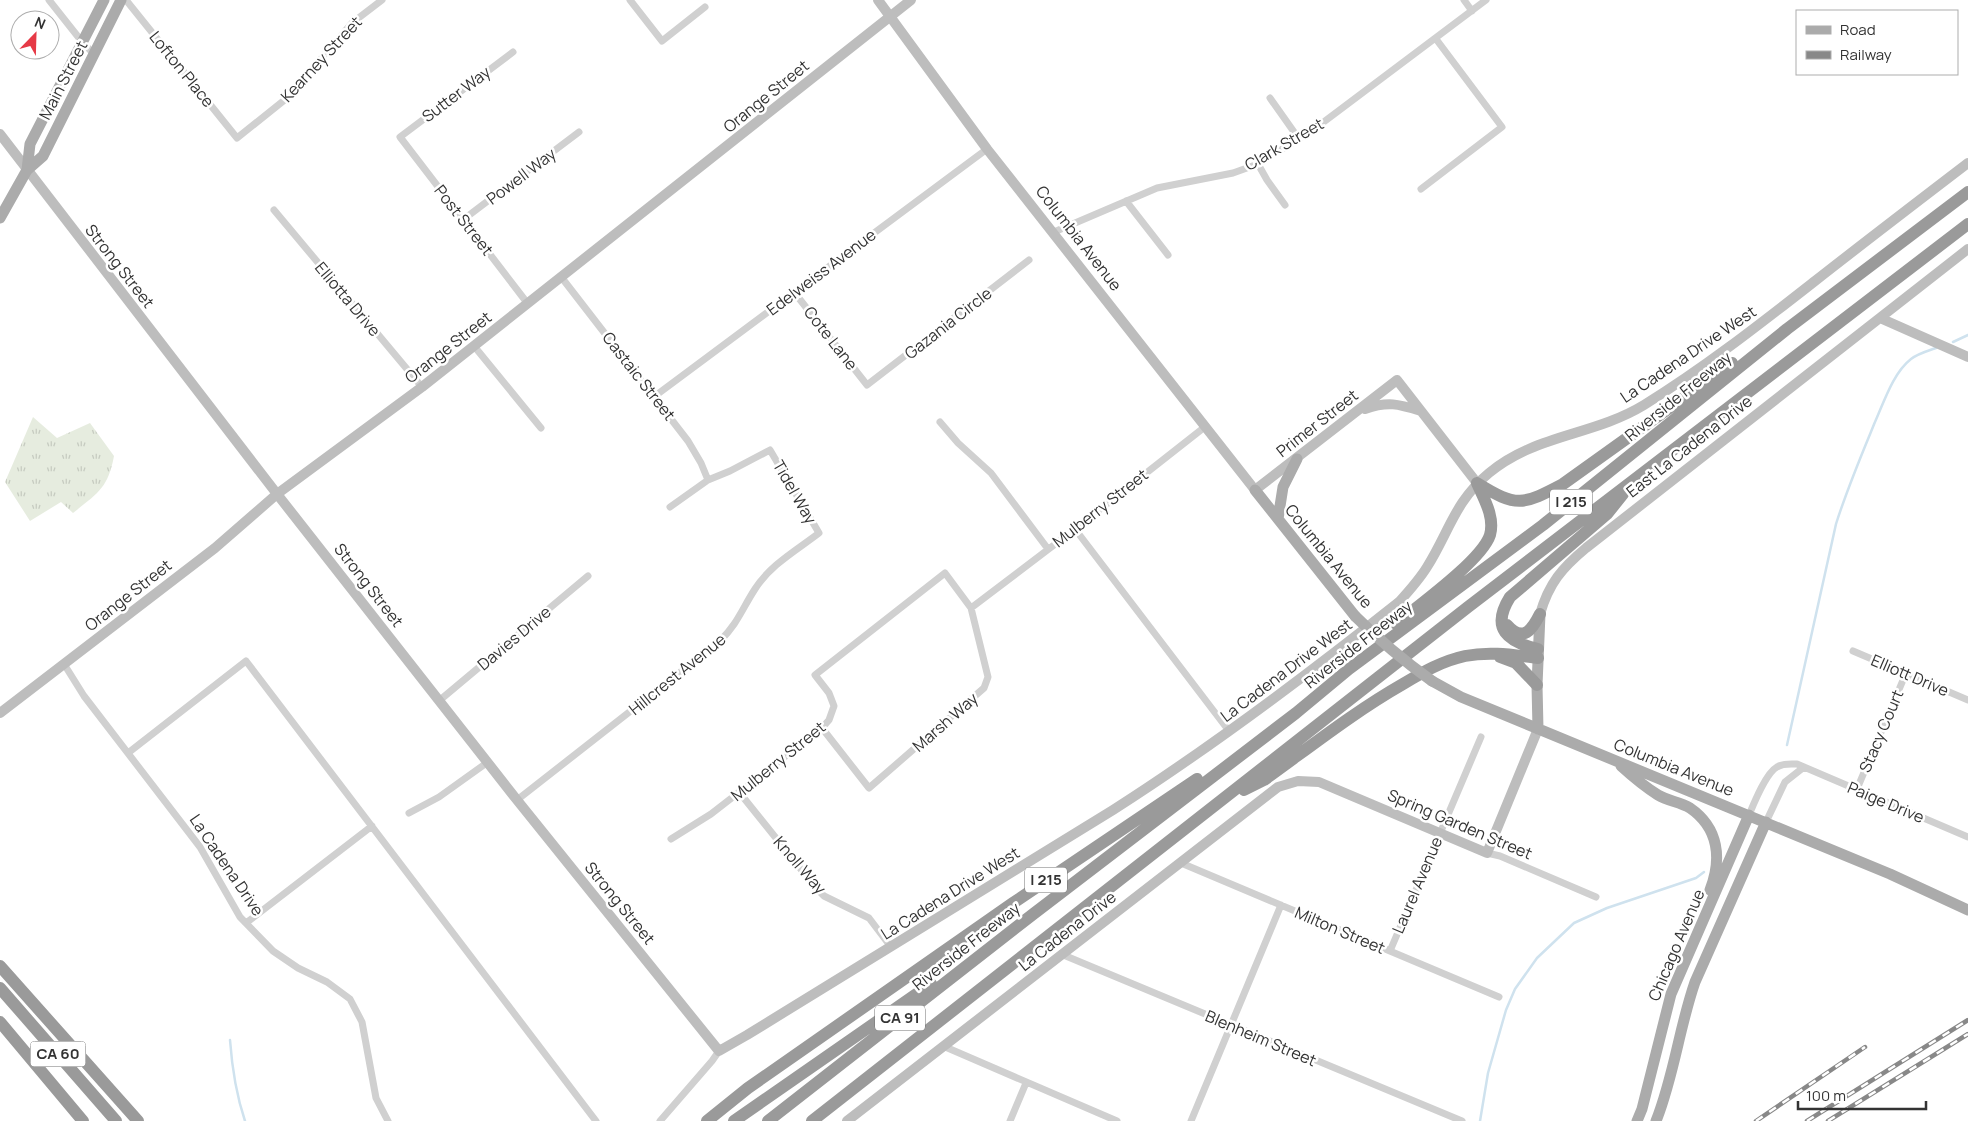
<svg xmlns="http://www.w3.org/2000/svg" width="1968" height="1121" font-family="Manrope,sans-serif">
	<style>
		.grass { fill: url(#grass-tufts) }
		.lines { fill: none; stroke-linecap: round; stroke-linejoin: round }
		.stream { stroke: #cfe2ee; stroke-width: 2.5 }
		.street { stroke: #d0d0d0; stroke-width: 7 }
		.secondary { stroke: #bdbdbd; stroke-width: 10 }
		.primary { stroke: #ababab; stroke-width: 11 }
		.highway { stroke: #9a9a9a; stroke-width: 12 }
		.rail-casing { stroke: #888; stroke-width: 4.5 }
		.rail { stroke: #fff; stroke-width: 2.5; stroke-dasharray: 8; stroke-linecap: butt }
		.primary-bridge { stroke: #ababab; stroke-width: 11 }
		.labels { text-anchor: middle; stroke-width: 5; stroke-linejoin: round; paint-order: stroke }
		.shield { fill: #fff; stroke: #707070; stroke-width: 1 }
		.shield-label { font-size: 15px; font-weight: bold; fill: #333 }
		.street-label { font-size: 16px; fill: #333; stroke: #fff }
	</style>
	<defs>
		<pattern id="grass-tufts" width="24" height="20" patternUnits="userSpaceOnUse" patternTransform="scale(1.25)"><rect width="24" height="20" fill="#e6ecdf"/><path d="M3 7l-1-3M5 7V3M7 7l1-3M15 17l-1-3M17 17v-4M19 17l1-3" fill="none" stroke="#c6cbc0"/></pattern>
	</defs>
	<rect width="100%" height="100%" fill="#fff"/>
	<path class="grass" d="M33 417 57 438 90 423 114 456C108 488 98 493 73 513L61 502 30 521 5 482Z"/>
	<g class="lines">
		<path class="stream" d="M1953 342 1968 335
			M1787 745 1836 524C1847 489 1861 456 1875 422 1884 402 1893 373 1911 359 1919 353 1928 351 1936 348
			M230 1040C232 1068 236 1094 245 1121
			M1480 1121 1488 1073 1506 1010 1515 989 1537 958 1574 923 1607 908 1696 878 1704 872"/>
		<path class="street" d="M49 0 83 43 94 54
			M126 0 237 138 287 98 352 23 382 0
			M630 0 662 41 705 7
			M1464 0 1472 11
			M513 52 400 137 528 304
			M1270 98 1299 139
			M1258 164 1267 180 1285 205
			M1421 189 1502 127 1436 39
			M1126 201 1168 255
			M274 210 422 387
			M464 219 579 132
			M1054 232 1157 188 1233 173 1258 164 1313 130 1486 0
			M562 278 688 441 701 463 708 480
			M794 292 867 385 1029 260
			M474 346 541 428
			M655 396 987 149
			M940 422 958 443 991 473 1048 549
			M1075 529 1229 731
			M971 608 1075 529 1206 426
			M1853 651 1968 700
			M64 664 84 696 200 847 240 917 273 951 298 968 327 982 350 999 362 1022 376 1098 388 1121
			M440 700 588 576
			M128 753 246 661 596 1121
			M1857 789 1906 673
			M739 792 816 888 824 896 869 918 891 947
			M517 800 720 641C738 623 742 609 755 589 770 565 797 550 819 533L770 450 730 471 708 480 670 507
			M409 813 439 797 488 762
			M1749 815C1754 803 1766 773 1777 767 1783 763 1790 764 1797 764L1968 837
			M1766 822 1785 782 1804 767
			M671 839 711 814 822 728 829 720 834 706 829 693 815 675 945 573 971 608 988 677 984 688 869 788 822 728
			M1487 853 1500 856 1596 897
			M1181 863 1499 997
			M246 923 372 826
			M1390 951 1481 737
			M1061 954 1462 1121
			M943 1046 1117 1121
			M660 1121 712 1061 719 1051
			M1010 1121 1026 1083
			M1191 1121 1281 905"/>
		<path class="secondary" d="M878 0 987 149 1255 490 1397 380 1477 483
			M0 134 277 494 517 800 719 1051 747 1035 1113 810C1213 746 1306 676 1399 602 1409 591 1419 580 1427 567 1449 532 1455 501 1489 473 1536 434 1593 436 1644 405 1704 368 1760 324 1815 281 1866 241 1917 202 1968 163
			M1880 318 1968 357
			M1365 409C1388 401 1398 404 1421 411
			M1540 614C1549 583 1562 568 1586 548L1968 249
			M0 713 215 548 277 494 422 387 911 0
			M847 1121 1278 787 1298 781 1319 782 1487 853 1538 729"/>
		<path class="primary" d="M27 170 30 144 104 0
			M0 218 27 170 43 156 121 0
			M1255 490 1355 616
			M1278 519 1283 487 1297 459
			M1432 681 1461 697 1890 874 1968 910
			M1538 729 1537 685 1540 614
			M1621 766C1632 776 1645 787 1658 795 1668 801 1680 802 1690 808 1719 828 1722 859 1710 890
			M1637 1121 1642 1109 1671 994 1749 815
			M1656 1121C1674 1076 1679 1028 1695 982L1766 822"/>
		<path class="highway" d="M1477 483C1517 508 1523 505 1563 484L1732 363
			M1396 624C1418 606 1482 560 1490 535 1495 517 1484 499 1477 483
			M1507 625C1523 643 1532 630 1540 614
			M1538 649C1508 642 1490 629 1510 597L1607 514 1623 494
			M1500 657 1516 663 1537 685
			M1244 790 1264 780C1310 747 1354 712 1403 684 1423 672 1442 661 1465 656 1490 651 1513 655 1538 658
			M0 966 138 1121
			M0 988 116 1121
			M0 1022 83 1121
			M707 1121 748 1088 1013 903 1197 779
			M734 1121 931 984
			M768 1121 1032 915 1296 713 1349 669 1543 525 1787 329 1968 192
			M812 1121 1468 607 1968 224"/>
		<g class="rail-casing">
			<path id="rail" d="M1756 1121 1865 1047
				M1807 1121 1968 1020
				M1828 1121 1968 1034"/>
		</g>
		<use href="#rail" class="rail"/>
		<path class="primary-bridge" d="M1355 616C1379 640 1404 661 1432 681"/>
	</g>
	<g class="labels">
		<g class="shield">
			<rect x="1550" y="489.5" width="42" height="25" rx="4"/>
			<rect x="1025" y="867.5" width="42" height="25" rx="4"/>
			<rect x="875" y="1005.5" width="50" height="25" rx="4"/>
			<rect x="30.5" y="1041.5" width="55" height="25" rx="4"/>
		</g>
		<g class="shield-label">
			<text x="1571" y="507">I 215</text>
			<text x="1046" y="885">I 215</text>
			<text x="900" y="1023">CA 91</text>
			<text x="58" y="1059">CA 60</text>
		</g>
		<g class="street-label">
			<text transform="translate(321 59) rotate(-47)" y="6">Kearney Street</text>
			<text transform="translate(182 69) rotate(51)" y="6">Lofton Place</text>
			<text transform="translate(63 80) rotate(-63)" y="6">Main Street</text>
			<text transform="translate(456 94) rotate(-37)" y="6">Sutter Way</text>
			<text transform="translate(766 96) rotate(-39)" y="6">Orange Street</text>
			<text transform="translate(1284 144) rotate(-30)" y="6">Clark Street</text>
			<text transform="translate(521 176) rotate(-37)" y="6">Powell Way</text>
			<text transform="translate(464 220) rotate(52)" y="6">Post Street</text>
			<text transform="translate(1079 238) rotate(52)" y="6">Columbia Avenue</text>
			<text transform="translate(120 266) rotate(52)" y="6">Strong Street</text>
			<text transform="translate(821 272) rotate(-37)" y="6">Edelweiss Avenue</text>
			<text transform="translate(348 299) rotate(50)" y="6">Elliotta Drive</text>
			<text transform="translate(948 323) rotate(-38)" y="6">Gazania Circle</text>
			<text transform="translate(831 338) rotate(52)" y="6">Cote Lane</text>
			<text transform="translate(448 347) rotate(-38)" y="6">Orange Street</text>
			<text transform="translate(1688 354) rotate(-34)" y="6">La Cadena Drive West</text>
			<text transform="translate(639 376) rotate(52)" y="6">Castaic Street</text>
			<text transform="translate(1678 396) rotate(-39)" y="6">Riverside Freeway</text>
			<text transform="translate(1317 423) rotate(-38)" y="6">Primer Street</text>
			<text transform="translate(1689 446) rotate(-38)" y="6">East La Cadena Drive</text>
			<text transform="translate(795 492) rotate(60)" y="6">Tidel Way</text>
			<text transform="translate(1100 508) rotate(-38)" y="6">Mulberry Street</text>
			<text transform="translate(1329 556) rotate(51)" y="6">Columbia Avenue</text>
			<text transform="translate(369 585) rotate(52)" y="6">Strong Street</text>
			<text transform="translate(128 595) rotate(-38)" y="6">Orange Street</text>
			<text transform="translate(514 638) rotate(-40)" y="6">Davies Drive</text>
			<text transform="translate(1358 644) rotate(-38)" y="6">Riverside Freeway</text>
			<text transform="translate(1286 670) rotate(-37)" y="6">La Cadena Drive West</text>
			<text transform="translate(677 674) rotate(-39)" y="6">Hillcrest Avenue</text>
			<text transform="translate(1910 675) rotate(23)" y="6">Elliott Drive</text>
			<text transform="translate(945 722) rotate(-41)" y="6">Marsh Way</text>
			<text transform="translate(1881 731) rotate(-67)" y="6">Stacy Court</text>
			<text transform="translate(778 761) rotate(-39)" y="6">Mulberry Street</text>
			<text transform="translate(1674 767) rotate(22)" y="6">Columbia Avenue</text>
			<text transform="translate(1886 802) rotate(23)" y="6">Paige Drive</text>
			<text transform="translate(1460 824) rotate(23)" y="6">Spring Garden Street</text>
			<text transform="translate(227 865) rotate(56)" y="6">La Cadena Drive</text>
			<text transform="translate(800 865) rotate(49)" y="6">Knoll Way</text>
			<text transform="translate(1417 885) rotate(-67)" y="6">Laurel Avenue</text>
			<text transform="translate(950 893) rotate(-32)" y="6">La Cadena Drive West</text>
			<text transform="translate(620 903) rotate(51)" y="6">Strong Street</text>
			<text transform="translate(1340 930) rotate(23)" y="6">Milton Street</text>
			<text transform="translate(1067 931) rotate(-38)" y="6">La Cadena Drive</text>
			<text transform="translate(1676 945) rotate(-67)" y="6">Chicago Avenue</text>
			<text transform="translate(966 946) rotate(-38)" y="6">Riverside Freeway</text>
			<text transform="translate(1261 1038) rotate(23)" y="6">Blenheim Street</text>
		</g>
	</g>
	<rect x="1796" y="10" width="162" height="65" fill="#ffffff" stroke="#adadad"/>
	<rect x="1806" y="26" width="25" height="8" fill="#ababab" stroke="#adadad"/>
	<text x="1840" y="35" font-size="15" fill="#333333">Road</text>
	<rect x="1806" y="51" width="25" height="8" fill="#888888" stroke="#adadad"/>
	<text x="1840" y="60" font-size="15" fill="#333333">Railway</text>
	<g transform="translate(35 35) rotate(23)"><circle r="24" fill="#ffffff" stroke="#adadad"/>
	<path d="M0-4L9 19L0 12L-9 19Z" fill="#e63946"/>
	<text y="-8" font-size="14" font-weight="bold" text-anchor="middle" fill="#333333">N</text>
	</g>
	<path d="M1798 1101v8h128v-8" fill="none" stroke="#333333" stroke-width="2.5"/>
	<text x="1806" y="1101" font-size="15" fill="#333333" stroke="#ffffff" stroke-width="4" paint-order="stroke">100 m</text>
</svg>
